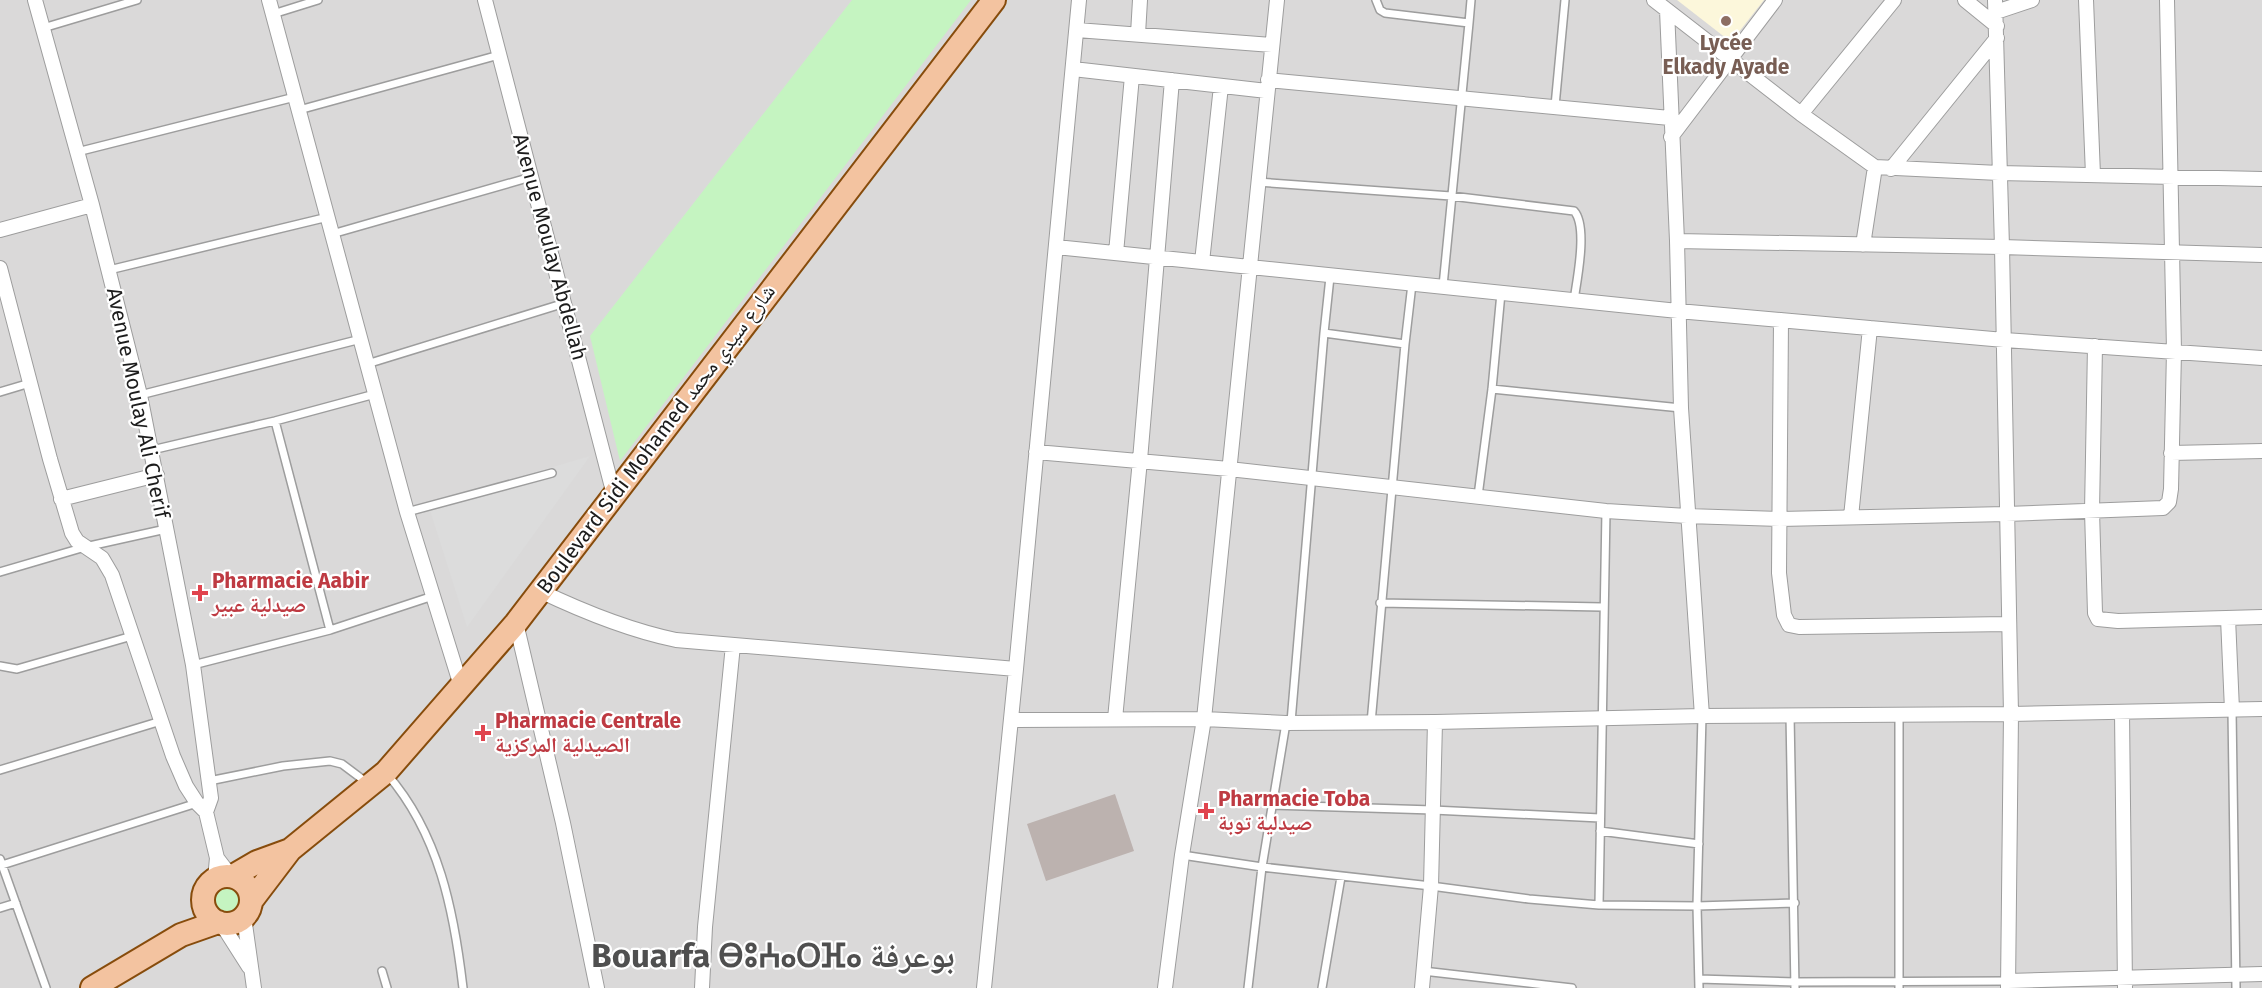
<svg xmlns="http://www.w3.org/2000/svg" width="2262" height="988" font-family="'Fira Sans','Noto Naskh Arabic','Noto Sans Tifinagh',sans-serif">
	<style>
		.residential { fill: #dad9d9 }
		.education { fill: #fcf7db }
		.park { fill: #c5f4c1 }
		.parking { fill: #dcdcdc }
		.building { fill: #bcb2af }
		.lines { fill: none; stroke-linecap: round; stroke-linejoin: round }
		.service-casing { stroke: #9d9d9d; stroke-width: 10 }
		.minor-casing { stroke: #9d9d9d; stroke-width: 16 }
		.primary-casing { stroke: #874c0c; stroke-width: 26 }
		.service { stroke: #fff; stroke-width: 7 }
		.minor { stroke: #fff; stroke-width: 14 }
		.primary { stroke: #f3c3a0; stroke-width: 22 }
		.education-dot { fill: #8d6e63; stroke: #fff; stroke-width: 2 }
		.health-dot { fill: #e0444e; stroke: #fff; stroke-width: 2 }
		.labels { text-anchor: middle; stroke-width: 4.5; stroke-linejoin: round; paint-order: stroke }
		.education-label { font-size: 21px; font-weight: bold; fill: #785e54; stroke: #fff }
		.street-label { font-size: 21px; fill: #1c1c1c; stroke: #fff }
		.health-label { font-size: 21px; font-weight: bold; fill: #be3a42; stroke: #fff; text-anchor: start }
		.town-label { font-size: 33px; font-weight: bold; fill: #4f4f4f; stroke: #fff }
	</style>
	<rect width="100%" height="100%" fill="#ece7e2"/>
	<path class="residential" d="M0 0H2262V988H0Z"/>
	<path class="education" d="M1677 0H1764L1731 42Z"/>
	<path class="park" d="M852 0H971L620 461 590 336Z
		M208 901a20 20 0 1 1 40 0a20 20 0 1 1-40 0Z"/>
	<path class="parking" d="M590 456 467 627 428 504Z"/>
	<path class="building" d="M1115 794 1134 851 1046 881 1027 824Z"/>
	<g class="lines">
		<g class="service-casing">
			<path id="service" d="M1376 0 1380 10 1385 13 1469 23 1443 286
				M273 14 318 0
				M1469 23 1471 0
				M43 28 137 0
				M1555 106 1565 0
				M299 110 499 55
				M77 152 295 97
				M1257 182 1451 196 1574 211C1588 226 1577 280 1574 300
				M332 234 531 177
				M109 270 328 217
				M1330 277 1324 333 1405 344
				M367 364 565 303
				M1492 389 1681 408
				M0 392 30 383
				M140 395 361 339
				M275 421 330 630
				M152 450 275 421 375 394
				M1478 496 1492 389 1501 293
				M407 512 552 473
				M0 572 85 547 166 529
				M1380 603 1602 607
				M193 665 330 630 433 596
				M0 666 17 669 132 636
				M2232 710 2236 988
				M1790 715 1795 988
				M1899 715V988
				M1291 722 1324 333
				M1371 723 1405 344 1412 284
				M0 770 161 721
				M387 774C439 834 454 911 463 988
				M209 781 283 766 330 761 342 764 366 782
				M1271 805 1433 810 1600 818
				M1600 831 1699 844
				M1182 855 1262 867 1431 886 1529 899 1599 905 1697 906 1795 903
				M0 859 46 988
				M2 865 197 803
				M1599 905 1606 511
				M0 908 16 903
				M382 971 387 988
				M1423 971 1572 988
				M1699 979 1795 982 2008 981
				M1248 988 1262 867 1286 723
				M1322 988 1341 877
				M1699 988 1697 906 1702 716"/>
		</g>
		<g class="minor-casing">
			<path id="minor" d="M35 0 92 205 140 395 193 665 211 798 206 812
				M269 0 407 512 461 686
				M485 0 614 495
				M1654 0 1801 114 1875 167 1999 173 2262 179
				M1965 0 1997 26
				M1995 0 2002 247 2011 714 2008 988
				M2086 0 2093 175
				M1667 10 1677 241 1681 408 1702 716
				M1996 12 2032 0
				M1077 30 1272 45
				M1138 34 1140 0
				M1073 69 1267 91
				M1268 80 1670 118
				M1801 114 1894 0
				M1671 137 1775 0
				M1891 169 1997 38
				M0 230 92 205
				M1677 241 2002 247 2262 255
				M1863 245 1875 167
				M1056 247 1678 311 2004 340 2262 358
				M1116 253 1132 76
				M1202 262 1221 86
				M0 268 50 459 72 533 77 541 102 558 112 575 173 756 186 786 197 803 206 812 217 858 230 875
				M1781 320 1779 573 1784 615 1789 625 1799 627 2008 624
				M2095 346 2092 511 2095 613 2098 619 2118 621 2262 617
				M1036 452 1229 469 1606 511 1687 516 1780 519 2006 514 2163 508 2169 502 2171 489 2174 351 2167 0
				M2171 453 2262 451
				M61 499 157 475
				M1851 517 1870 328
				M540 591C584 612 628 630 676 640L1016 669
				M2228 618 2232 710
				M516 623 563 823 597 988
				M2122 712 2125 988
				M1115 719 1140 460 1172 80
				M1011 720 1204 719 1286 723 1435 722 1702 716 2011 714 2262 709
				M215 879 217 858
				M244 917 254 988
				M221 923 249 967
				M2008 981 2262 974
				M702 988 705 927 733 645
				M984 988 1016 669 1079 0
				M1165 988 1182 855 1204 719 1277 0
				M1422 988 1431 886 1435 722"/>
		</g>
		<g class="primary-casing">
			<path id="primary" d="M203 900a24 24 0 1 1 48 0a24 24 0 1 1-48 0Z
				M233 876 257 862 290 850
				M252 900 290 850 386 772 516 623 994 0
				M92 988 181 935 218 922"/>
		</g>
		<use href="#service" class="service"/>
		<use href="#minor" class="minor"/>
		<use href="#primary" class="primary"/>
	</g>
	<circle class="education-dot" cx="1726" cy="21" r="6"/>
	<g class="health-dot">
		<path d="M197 584h6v6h6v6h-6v6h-6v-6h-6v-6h6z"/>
		<path d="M480 724h6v6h6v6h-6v6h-6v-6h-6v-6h6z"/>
		<path d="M1203 802h6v6h6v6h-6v6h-6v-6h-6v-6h6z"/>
	</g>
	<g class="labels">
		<g class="education-label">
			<text x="1726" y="50">Lycée<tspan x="1726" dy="24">Elkady Ayade</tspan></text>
		</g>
		<g class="street-label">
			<text transform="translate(550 247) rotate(75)" y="7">Avenue Moulay Abdellah</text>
			<text transform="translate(138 403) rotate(78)" y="7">Avenue Moulay Ali Cherif</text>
			<text transform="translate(656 439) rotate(-53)" y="7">Boulevard Sidi Mohamed شارع سيدي محمد</text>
		</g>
		<g class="health-label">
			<text x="212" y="588">Pharmacie Aabir<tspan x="212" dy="24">صيدلية عبير</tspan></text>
			<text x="495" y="728">Pharmacie Centrale<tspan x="495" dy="24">الصيدلية المركزية</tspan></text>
			<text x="1218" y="806">Pharmacie Toba<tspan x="1218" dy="24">صيدلية توبة</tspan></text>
		</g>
		<g class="town-label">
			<text x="773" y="967">Bouarfa ⴱⵓⵄⴰⵔⴼⴰ بوعرفة</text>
		</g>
	</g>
</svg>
